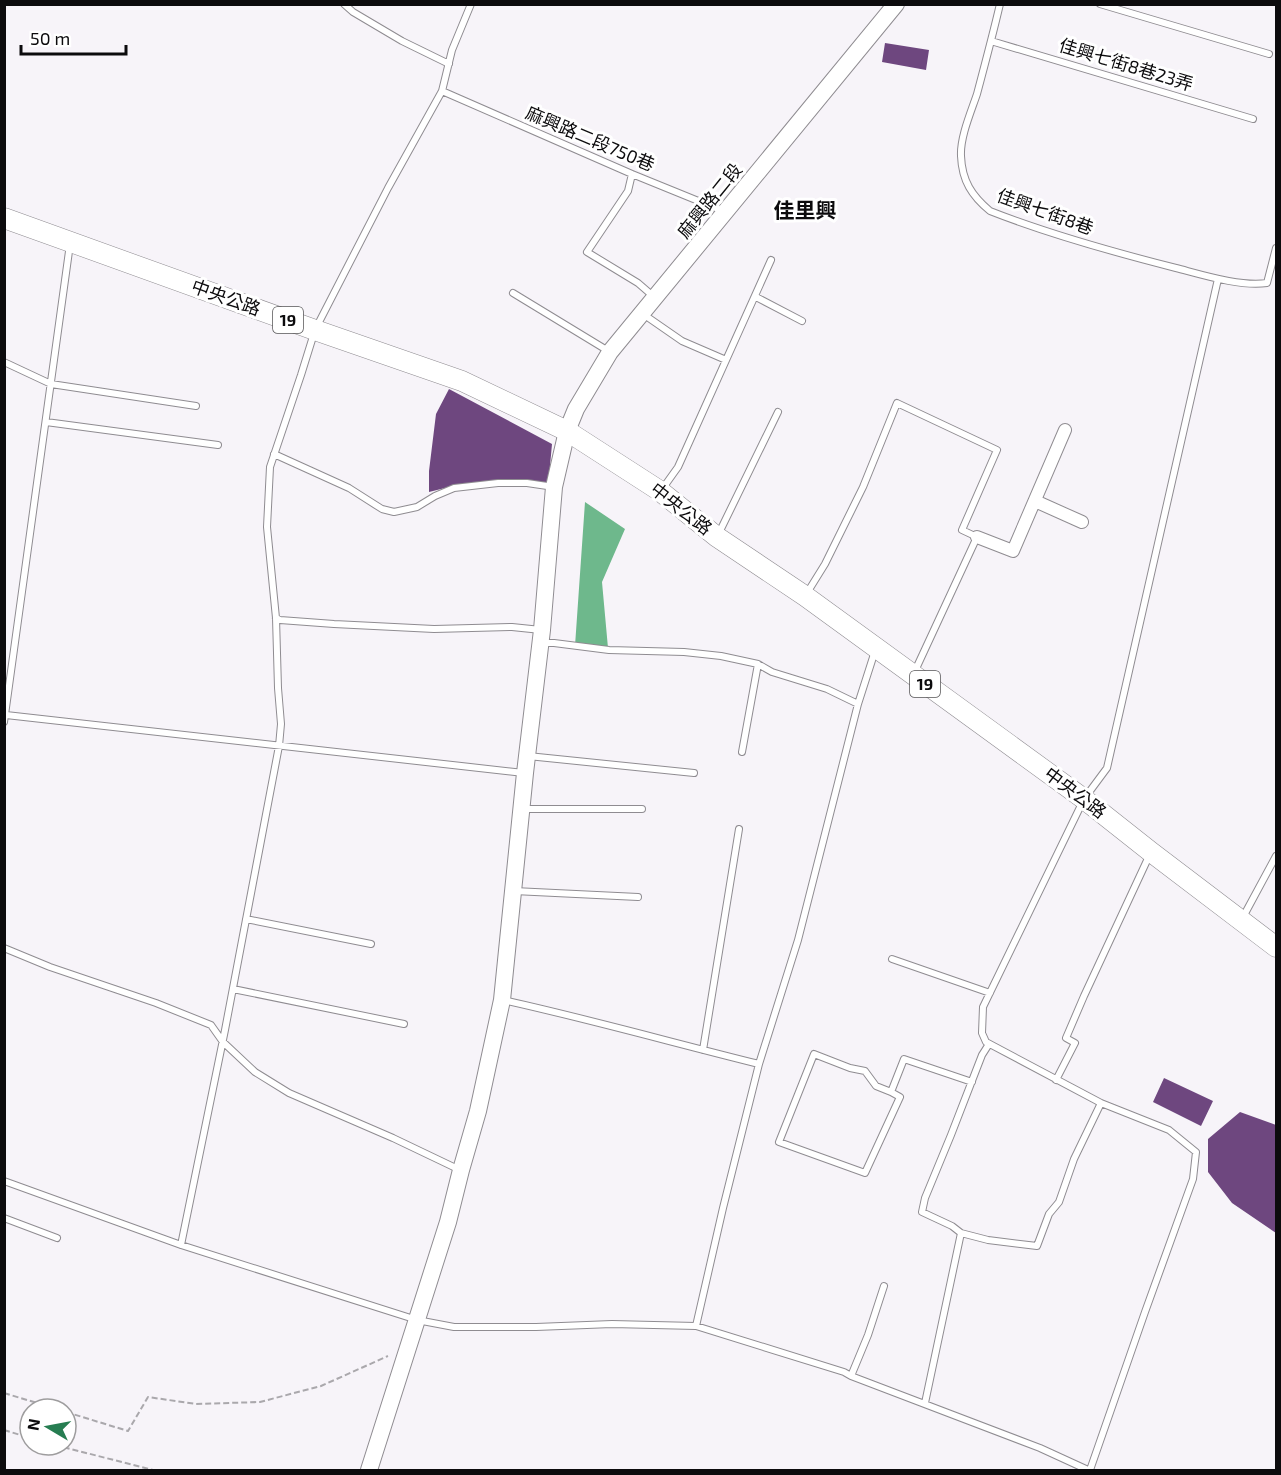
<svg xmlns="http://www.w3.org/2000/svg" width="1281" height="1475" font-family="'Exo 2','Noto Sans TC',sans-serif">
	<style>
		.water { fill: #6eb88c }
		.building { fill: #6e477f }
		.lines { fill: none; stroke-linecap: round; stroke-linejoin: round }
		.lane-casing { stroke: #8f8c91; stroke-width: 8 }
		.street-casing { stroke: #8f8c91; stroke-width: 14 }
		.secondary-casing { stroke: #8f8c91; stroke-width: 18 }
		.primary-casing { stroke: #8f8c91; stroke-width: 21 }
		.path { stroke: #aaa8ac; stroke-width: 2; stroke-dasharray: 6 3; stroke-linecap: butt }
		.lane { stroke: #fff; stroke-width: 6 }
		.street { stroke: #fff; stroke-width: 12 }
		.secondary { stroke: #fff; stroke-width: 16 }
		.primary { stroke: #fff; stroke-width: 20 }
		.labels { text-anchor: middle; stroke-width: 6; stroke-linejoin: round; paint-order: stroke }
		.shield { fill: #fff; stroke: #555456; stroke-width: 1.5 }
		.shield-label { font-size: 16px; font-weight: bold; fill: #0c0b0d }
		.street-label { font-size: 18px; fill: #0c0b0d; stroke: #fff }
		.quarter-label { font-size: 21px; font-weight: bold; fill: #0c0b0d; stroke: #fff }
	</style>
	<rect width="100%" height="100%" fill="#f7f4f9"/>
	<path class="water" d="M585 502 625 529 602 582 608 648 575 646Z"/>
	<path class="building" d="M885 43 929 50 926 70 882 62Z
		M449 389 552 444 548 488 529 483 453 486 429 492V471L436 414Z
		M1164 1078 1213 1101 1201 1126 1153 1102Z
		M1240 1112 1276 1125V1233L1232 1203 1208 1172V1139Z"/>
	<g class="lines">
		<g class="lane-casing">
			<path id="lane" d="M344 4 353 12 402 41 449 64
				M1000 4C993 34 985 64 977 94 971 112 960 137 961 156 962 181 972 196 990 211 1051 235 1113 252 1176 268 1203 275 1241 287 1267 283L1276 248
				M1100 4 1269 54
				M991 41 1253 119
				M442 91 632 174 723 211
				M632 174 628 191 587 252 638 283 653 296
				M513 293 610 352
				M756 297 802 321
				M643 314 682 341 726 360
				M4 362 51 384 196 406
				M46 422 218 445
				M274 454 349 488 382 509 394 512 417 507 435 496 454 488 498 483H527L554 487
				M663 488 678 467 771 260
				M718 535 778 412
				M807 593 825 564 863 487 897 403 997 450 962 530 977 537 914 673
				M276 618 280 620 334 624 434 629 512 627 541 630
				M541 643H554L609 650 684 652 721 656 758 664 772 672 827 689 858 704
				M6 715 524 773
				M4 722 70 244
				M742 752 758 664
				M528 756 694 773
				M522 809H642
				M514 891 638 897
				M246 919 371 944
				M1242 919 1276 856
				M4 948 50 967 156 1003 211 1025 223 1042 255 1072 289 1093 393 1138 460 1170
				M892 959 990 993
				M233 989 404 1024
				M503 1000C589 1019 674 1043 759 1064
				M703 1050 739 829
				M1056 1080 1075 1043 1066 1038 1084 996 1150 854
				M891 1092 876 1086 865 1071 850 1068 814 1054 779 1142 865 1173 900 1097 891 1092 904 1059 972 1082
				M4 1181 181 1245 417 1320 454 1327H536L612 1324 696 1326 844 1372 851 1376 1040 1448 1088 1470
				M4 1218 57 1238
				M961 1233 988 1240 1037 1246 1049 1214 1059 1202 1074 1159 1101 1103
				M181 1245 225 1030 279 746 281 724 278 688 276 618 267 527 270 467 301 375 315 330 388 188 442 91 452 50 471 4
				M696 1326 723 1208 759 1064 798 940 858 704 875 651
				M851 1376 868 1335 884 1286
				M925 1403 961 1233 952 1226 922 1212 925 1198 951 1135 982 1055 989 1044
				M1090 1470 1145 1312 1193 1179 1196 1152 1169 1130 1101 1103 986 1042 982 1033 983 1007 1084 799 1107 768 1218 279"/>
		</g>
		<g class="street-casing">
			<path id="street" d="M1035 501 1082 522
				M977 537 1013 551 1065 430"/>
		</g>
		<g class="secondary-casing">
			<path id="secondary" d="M369 1470 448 1222 461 1170 478 1111 502 1000 525 773 542 630 554 487 567 431 576 409 610 352 896 4"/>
		</g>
		<g class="primary-casing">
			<path id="primary" d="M4 218 315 330 462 381 567 431 660 491 717 537 805 596 1084 799 1151 852 1276 947"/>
		</g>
		<path class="path" d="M4 1393 57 1409
			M66 1412 128 1431 148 1397 196 1404 260 1402 321 1386 388 1356
			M4 1430 30 1438
			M55 1445 153 1470"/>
		<use href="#lane" class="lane"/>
		<use href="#street" class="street"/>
		<use href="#secondary" class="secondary"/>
		<use href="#primary" class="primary"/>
	</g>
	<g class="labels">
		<g class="shield">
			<rect x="273" y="307" width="30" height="26" rx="4.5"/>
			<rect x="910" y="671" width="30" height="26" rx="4.5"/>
		</g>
		<g class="shield-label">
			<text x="288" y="326">19</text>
			<text x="925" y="690">19</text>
		</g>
		<g class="street-label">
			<text transform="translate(1126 65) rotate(17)" y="6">佳興七街8巷23弄</text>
			<text transform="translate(590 139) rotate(23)" y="6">麻興路二段750巷</text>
			<text transform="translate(710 201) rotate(-51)" y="6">麻興路二段</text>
			<text transform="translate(1045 212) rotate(20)" y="6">佳興七街8巷</text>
			<text transform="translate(226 298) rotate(20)" y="6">中央公路</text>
			<text transform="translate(681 509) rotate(38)" y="6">中央公路</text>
			<text transform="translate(1075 793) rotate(37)" y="6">中央公路</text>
		</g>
		<g class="quarter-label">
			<text x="805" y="218">佳里興</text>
		</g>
	</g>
	<rect width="1281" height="1475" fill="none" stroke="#0c0b0d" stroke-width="12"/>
	<g transform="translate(48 1427) rotate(280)"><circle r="28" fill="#ffffff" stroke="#9e9d9e" stroke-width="1.5"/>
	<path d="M0-4.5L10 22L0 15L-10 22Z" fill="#267d51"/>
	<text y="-9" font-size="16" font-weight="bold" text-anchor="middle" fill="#0c0b0d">N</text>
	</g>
	<path d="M21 45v9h105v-9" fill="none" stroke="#0c0b0d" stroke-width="3"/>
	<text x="30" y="45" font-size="18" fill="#0c0b0d" stroke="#ffffff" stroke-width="4.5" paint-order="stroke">50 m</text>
</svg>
